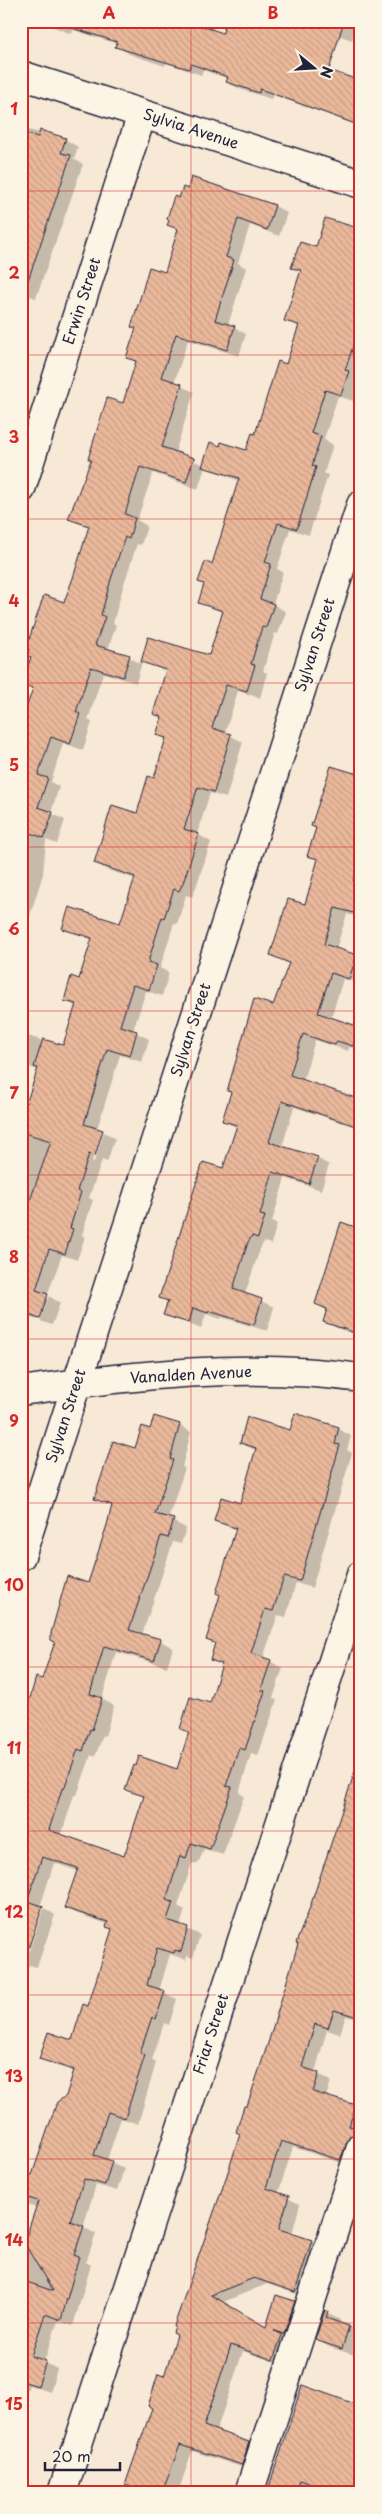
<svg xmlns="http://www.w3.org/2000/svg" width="382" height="2514" font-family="'Playpen Sans',sans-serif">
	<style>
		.shadow { fill: #0003; fill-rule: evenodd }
		.building { fill: url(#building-back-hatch); stroke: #22223b }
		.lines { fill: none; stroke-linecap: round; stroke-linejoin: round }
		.minor-casing { stroke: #22223b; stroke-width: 31 }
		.minor { stroke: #fcf5e5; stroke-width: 28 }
		.grid { fill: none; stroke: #d62828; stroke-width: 1; stroke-opacity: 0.55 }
		.labels { text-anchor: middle; stroke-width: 4; stroke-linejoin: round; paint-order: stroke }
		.street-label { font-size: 15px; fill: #22223b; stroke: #fcf5e5 }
		.neatline { fill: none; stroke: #d62828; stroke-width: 2 }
		.grid-label { font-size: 16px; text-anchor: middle; font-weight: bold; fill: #d62828 }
	</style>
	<defs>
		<pattern id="building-back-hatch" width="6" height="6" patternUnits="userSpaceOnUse" patternTransform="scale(1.25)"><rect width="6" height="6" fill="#eab89b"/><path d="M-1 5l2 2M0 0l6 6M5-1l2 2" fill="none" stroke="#c89e86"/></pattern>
	</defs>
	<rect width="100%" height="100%" fill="#f8e9d6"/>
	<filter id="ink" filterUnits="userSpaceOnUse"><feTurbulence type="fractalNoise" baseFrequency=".02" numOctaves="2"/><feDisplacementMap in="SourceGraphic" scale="10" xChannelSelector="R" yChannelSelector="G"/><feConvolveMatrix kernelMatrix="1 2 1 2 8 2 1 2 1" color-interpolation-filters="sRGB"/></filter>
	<g filter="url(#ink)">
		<path class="shadow" d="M38 21H215L212 31 361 82V127L273 95 271 99 240 89 228 82 229 79 203 70 201 75 166 63 165 66 129 54 117 46 118 44 73 30 72 34Z
			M297 21H359L352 40Z
			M21 128 66 140 78 147 74 159 83 164 36 298 21 293Z
			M192 178 275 206 287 213 279 236 250 225 238 263 246 268 228 325 246 334 239 356 188 340 174 383 194 392 175 453 204 465 221 447 247 452 287 365 299 327 286 320 301 272 293 267 317 248 361 230V368L357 378 360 380 353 401 338 396 324 439 333 445 324 473 328 475 309 535 290 529 277 569 283 572 273 604 286 612 278 634 275 633 263 671 267 673 260 698 238 691 225 733 243 742 226 798 210 793 197 834 211 842 195 890 192 897 186 895 177 924 174 923 160 968 169 973 162 996 146 991 133 1031 149 1039 142 1062 120 1055 97 1129 104 1132H101L92 1161 94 1162 104 1132 115 1138 107 1162 102 1160 89 1198 93 1200 82 1235 85 1237 77 1260 62 1255 38 1320 31 1318 21 1341V1131L38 1070 21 1064V1034L64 1047 76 1007 65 1000 79 980 92 940 64 928 121 925 136 879 107 870 95 863 137 815 155 779 167 740 158 735 163 718 154 713 167 672 142 662 136 683 103 673 88 720 92 722 83 750 63 743 51 782 59 787 51 813 65 820 57 844 46 840 43 874 21 944V727L34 690 24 684 65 604 90 528 70 519 123 405 137 363 128 357 137 329 132 326 166 274 179 230 169 224 180 199 188 190ZM205 467 239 481 213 566 199 582 205 585 200 602 223 613 210 657 149 638 141 664 129 657 108 650 116 625 113 623 123 587 137 544 141 545 147 526 137 520 153 473 198 489Z
			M361 676V693L356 690Z
			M361 756V918L347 914 336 949 361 958V984L343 979 331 1018 361 1029V1051L349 1047 348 1051 315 1040 303 1081 350 1100 343 1123 294 1107 282 1147 317 1158 329 1165 321 1190 285 1178 272 1222 277 1224 271 1244 264 1242 260 1249 245 1294 274 1307 267 1331 221 1317V1319L206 1314 201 1329 196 1327 165 1314 169 1302 160 1297 224 1170 237 1128 223 1120 274 1007 290 964 271 954 305 905 318 861 309 855 354 774Z
			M361 1138V1166L353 1162Z
			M361 1230V1337L337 1328 324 1321 328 1311 316 1304Z
			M49 1296 60 1303 52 1325 40 1321Z
			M296 1415 339 1429 351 1436 347 1450 352 1453 312 1588 296 1583 286 1617 278 1615 263 1658 283 1668 273 1698 277 1700 258 1756 251 1754 239 1793 244 1796 223 1855 204 1849 198 1864 192 1863 178 1906 185 1910 180 1926 200 1935 193 1958 187 1956 186 1960 170 1954 159 1991 177 1999 169 2025 164 2023 152 2060 156 2063 138 2124 121 2118 107 2160 124 2169 117 2191 96 2185 83 2227 96 2234 86 2262 91 2265 73 2326 58 2321 44 2362 57 2369 50 2392 29 2385 21 2409V2246L24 2247 37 2208 21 2203V2173L32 2176 67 2097 75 2072 53 2065 41 2058 73 2041 89 2007 113 1930 108 1927V1924L78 1914 66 1907 78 1871 54 1863 40 1907 44 1908H41L21 1966V1792L43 1680 88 1584 113 1507 96 1499 151 1430 179 1425 191 1432 182 1467 185 1468 168 1519 186 1528 181 1544 173 1542 142 1635 161 1641 173 1648 167 1667 116 1652 102 1699 114 1706 105 1736 103 1735 95 1757 91 1755 77 1795H74L61 1836 125 1858 145 1798 127 1789 178 1770 190 1734 181 1729 211 1705 223 1666 211 1659 216 1645 207 1640 221 1595 236 1530 216 1521 240 1505 257 1451 242 1443 291 1432Z
			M44 1908 55 1915 37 1967 29 1965 21 1988V1967L23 1968Z
			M361 1962V2020L346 2016 340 2034 327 2030 315 2072 331 2081 326 2097 361 2109V2134L350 2166 293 2147 278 2194 300 2204 292 2234 312 2241 324 2248 308 2298 267 2284 221 2303 267 2328 294 2302 307 2309 296 2340 282 2337 293 2344 286 2366 243 2351 216 2432 249 2443 261 2450 254 2471 192 2451 178 2493H129L131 2487 126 2485 178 2335 175 2326 241 2134 237 2132 270 2041Z
			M361 2207V2240L352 2235Z
			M325 2312 340 2320 339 2324 361 2331V2357L329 2347 316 2339Z
			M303 2387 361 2405V2493H268L280 2453 283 2454Z
			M21 2466 27 2469 21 2487Z"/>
		<path class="building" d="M66 21H187L223 33 225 21H344L329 70 361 81V126L260 89 259 93 226 82 228 77 191 64 189 69 115 47 117 42 66 26Z
			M40 130 66 138 61 153 71 155 25 289H21V132L38 137Z
			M191 177 275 205 267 230 238 219 226 257 234 260 215 320 235 326 227 350 176 334 161 377 182 384 162 447 194 458 186 482 140 467 125 514 135 518 129 539 125 537 111 579 101 615 105 617 95 645 130 655 123 677 91 667 76 712 80 714 70 744 51 737 38 775 48 778 38 807 53 812 44 838 30 833 25 847H21V723L33 688 22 684 31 657 27 656 29 649 26 648 44 595 64 602 73 578 89 526 68 519 91 460 88 459 107 398 123 403 136 361 126 358 136 328 131 327 142 292 149 267 165 272 178 229 167 225 169 221 167 219 174 196 179 198 183 187 188 189Z
			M325 218 361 229V323L345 370 349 371 341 395 325 390 311 433 321 436 312 466 316 467 297 529 278 523 265 562 271 564 260 599 274 604 266 628 262 627 251 664 255 665 247 691 226 685 212 728 231 734 214 792 198 787 184 829 199 834 183 883 179 891 174 889 164 918 162 917 148 962 157 965 149 990 133 985 120 1026 137 1031 130 1056 107 1049 84 1124 103 1130 95 1156 89 1154 77 1191 81 1192 70 1228 73 1229 65 1254 49 1249 36 1290 48 1294 40 1319 28 1315 25 1322H21V1226L51 1141 21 1132V1119L38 1068 34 1067 43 1039 63 1045 76 1004 64 1001 71 976 79 979 92 938 62 929 69 907 120 923 135 877 94 863 112 805 137 813 148 776 154 778 166 738 156 735 162 717 153 714 166 670 141 662 148 637 209 655 223 611 198 603 204 584 198 582 205 562 212 564 239 478 202 467 210 442 220 446 221 442 246 450 252 433 255 434 278 361 286 364 299 325 284 321 301 270 291 268 300 242 316 247Z
			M331 766 361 775V858L353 881 361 884V911L355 909 354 913 335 908 324 944 357 955 349 979 331 973 318 1013 360 1027 353 1046 337 1041 335 1045 303 1034 290 1075 361 1100V1128L282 1101 269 1142 318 1157 309 1184 273 1172 260 1215 265 1216 258 1238 252 1236 248 1242 233 1289 262 1299 254 1325 209 1311 208 1313 193 1308 189 1323 163 1315 168 1301 159 1298 203 1162 223 1168 237 1125 222 1121 231 1092 227 1091 254 999 273 1005 289 963 270 955 288 899 305 904 318 859 307 856 316 828 311 826Z
			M341 1222 361 1229V1308L353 1332 323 1322 327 1309 315 1304Z
			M295 1413 339 1427 335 1444 340 1445 300 1581 284 1577 273 1611 265 1609 251 1653 271 1660 261 1690 265 1691 245 1750 239 1748 226 1786 232 1787 210 1849 191 1843 186 1858 180 1856 166 1900 173 1902 167 1920 188 1927 181 1952 175 1950 174 1953 157 1948 147 1985 165 1991 156 2019 152 2017 140 2053 145 2055 125 2118 108 2112 94 2155 112 2161 105 2185 84 2179 70 2221 84 2226 74 2255 79 2257 61 2320 45 2314 31 2356 46 2361 38 2386 21 2381V2280L53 2291 24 2243 38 2201 21 2196V2187L26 2173 32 2175 57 2102 66 2096 74 2070 39 2059 48 2032 72 2040 83 2004 88 2006 112 1929 106 1927 108 1922 64 1908 78 1868 42 1857 27 1901 43 1906 24 1961H21V1710L26 1712 36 1677 42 1679 55 1642 51 1640V1633L67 1576 88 1583 107 1525 112 1505 94 1499 113 1441 135 1448 142 1426 150 1429 154 1416 180 1424 170 1459 173 1460 155 1514 174 1519 168 1538 161 1536 129 1630 161 1639 154 1661 104 1646 90 1694 102 1698 92 1730 90 1729 83 1751 78 1749 64 1789H62L49 1830 124 1856 144 1796 125 1790 134 1765 136 1766 139 1756 177 1769 189 1732 180 1729 190 1697 210 1703 222 1664 210 1660 215 1643 206 1640 220 1595 216 1593 236 1528 214 1521 221 1497 240 1503 256 1448 240 1443 247 1417 290 1430Z
			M357 1765H361V2018L334 2010 328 2028 315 2024 302 2067 319 2073 313 2092 356 2105 349 2126 361 2128V2132L350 2136 340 2160 281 2141 266 2188 289 2196 279 2229 312 2240 295 2292 254 2278 211 2295 266 2327 276 2295 295 2301 284 2334 274 2331 282 2335 273 2360 231 2345 204 2426 249 2442 242 2465 180 2445 162 2493H131L133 2487 125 2485 152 2408 148 2406 158 2374 164 2376 177 2335 173 2333 175 2327 174 2326 227 2175 240 2134 236 2132 244 2106H247L269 2040 298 1944 296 1943 310 1907Z
			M325 2310 328 2311 326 2318 349 2326 342 2349 315 2340Z
			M302 2385 361 2406V2493H339L299 2480 295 2493H267Z"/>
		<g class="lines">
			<g class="minor-casing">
				<path id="minor" d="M21 75 361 184
					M21 489 142 114
					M21 1391C132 1375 249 1362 361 1378
					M21 1556 361 505
					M62 2493 361 1575
					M249 2493 361 2147"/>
			</g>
			<use href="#minor" class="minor"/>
		</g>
	</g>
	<path class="grid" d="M191 21V2493M21 191H361M21 355H361M21 519H361M21 683H361M21 847H361M21 1011H361M21 1175H361M21 1339H361M21 1503H361M21 1667H361M21 1831H361M21 1995H361M21 2159H361M21 2323H361"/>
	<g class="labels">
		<g class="street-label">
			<text transform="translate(191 129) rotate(18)" y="5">Sylvia Avenue</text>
			<text transform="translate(82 301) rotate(-72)" y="5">Erwin Street</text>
			<text transform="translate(315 645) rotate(-72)" y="5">Sylvan Street</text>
			<text transform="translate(191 1030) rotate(-72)" y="5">Sylvan Street</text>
			<text transform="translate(191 1375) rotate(-3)" y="5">Vanalden Avenue</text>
			<text transform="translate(66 1416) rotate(-72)" y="5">Sylvan Street</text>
			<text transform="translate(211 2034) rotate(-72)" y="5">Friar Street</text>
		</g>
	</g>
	<rect width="382" height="2514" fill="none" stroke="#fcf5e5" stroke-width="55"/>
	<g transform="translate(314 68) rotate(108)" stroke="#fcf5e5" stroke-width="4" paint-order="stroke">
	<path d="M0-4L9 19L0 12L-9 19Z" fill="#22223b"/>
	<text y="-8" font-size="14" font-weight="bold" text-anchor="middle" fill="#22223b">N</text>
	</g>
	<path d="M45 2462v8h75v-8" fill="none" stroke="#22223b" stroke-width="2.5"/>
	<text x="52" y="2462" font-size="15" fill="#22223b" stroke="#fcf5e5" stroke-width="4" paint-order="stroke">20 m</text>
	<rect x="28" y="28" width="326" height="2458" class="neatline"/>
	<g class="grid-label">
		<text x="109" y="19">A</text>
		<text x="273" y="19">B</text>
		<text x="14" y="115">1</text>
		<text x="14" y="279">2</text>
		<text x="14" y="443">3</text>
		<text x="14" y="607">4</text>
		<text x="14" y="771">5</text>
		<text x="14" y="935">6</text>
		<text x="14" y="1099">7</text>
		<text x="14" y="1263">8</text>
		<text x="14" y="1427">9</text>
		<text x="14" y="1591">10</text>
		<text x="14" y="1754">11</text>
		<text x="14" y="1918">12</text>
		<text x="14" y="2082">13</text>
		<text x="14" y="2246">14</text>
		<text x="14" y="2410">15</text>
	</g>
</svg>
